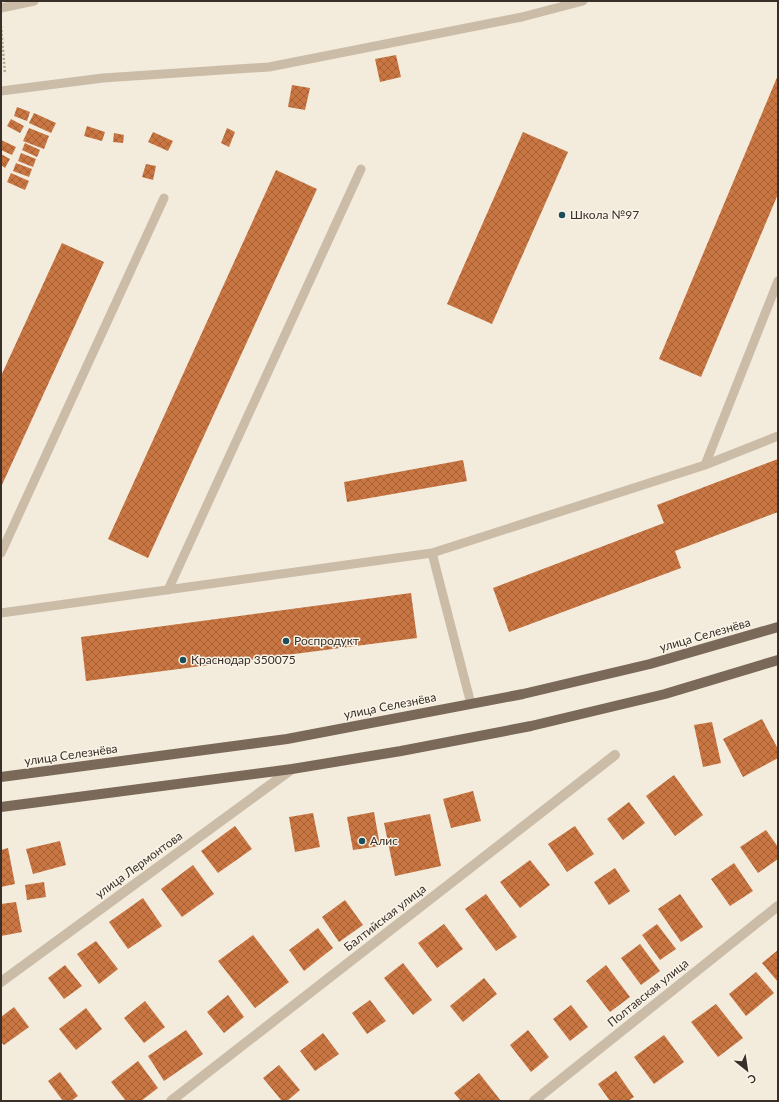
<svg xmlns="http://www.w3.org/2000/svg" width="779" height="1102" font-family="Lato,sans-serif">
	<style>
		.building { fill: url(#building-cross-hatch) }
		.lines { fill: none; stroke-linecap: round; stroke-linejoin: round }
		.path { stroke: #b7a791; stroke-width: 2.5; stroke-dasharray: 2 2; stroke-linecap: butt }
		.lane { stroke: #cbbca7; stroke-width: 9 }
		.street { stroke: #cbbca7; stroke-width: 10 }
		.primary { stroke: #7a6858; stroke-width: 10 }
		.poi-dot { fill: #1c4e5a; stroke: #faf4e8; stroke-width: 1.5 }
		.labels { text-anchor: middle; stroke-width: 3; stroke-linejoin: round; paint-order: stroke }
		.poi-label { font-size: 12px; fill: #372f28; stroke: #faf4e8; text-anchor: start }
		.street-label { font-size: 12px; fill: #372f28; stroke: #faf4e8 }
	</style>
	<defs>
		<pattern id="building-cross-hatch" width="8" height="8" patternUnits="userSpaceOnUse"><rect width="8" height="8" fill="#c97643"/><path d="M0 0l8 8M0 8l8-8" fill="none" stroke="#a46138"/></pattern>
	</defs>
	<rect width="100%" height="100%" fill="#f3ebdc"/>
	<path class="building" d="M396 55 401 77 380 82 375 59Z
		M778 75V194L701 377 659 359Z
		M292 85 310 88 305 110 288 107Z
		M17 107 30 112 27 121 14 116Z
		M34 113 56 123 51 133 29 123Z
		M11 119 24 126 20 133 7 126Z
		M87 126 105 132 102 141 84 136Z
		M29 128 49 136 44 149 23 141Z
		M227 128 235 132 229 147 221 143Z
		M153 132 173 141 168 151 148 142Z
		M523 132 568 152 492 324 447 304Z
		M114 133 124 135 123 143 113 142Z
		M1 140 16 147 12 155 1 150Z
		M25 143 40 150 37 157 22 150Z
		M21 153 36 159 33 167 18 161Z
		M1 154 10 159 5 168 1 165Z
		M16 163 32 169 29 177 13 171Z
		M146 164 156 166 153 180 142 177Z
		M276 170 317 189 148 558 108 539Z
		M11 173 29 181 25 190 7 182Z
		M62 243 104 262 1 487V376Z
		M778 459V512L675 551 681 568 509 632 493 588 664 523 657 505Z
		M463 460 467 481 347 502 344 482Z
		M411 593 417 638 86 681 81 637Z
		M762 719 778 749V758L743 777 723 739Z
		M712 722 721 763 703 767 694 725Z
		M674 775 703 815 675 836 646 796Z
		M473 791 481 821 451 828 443 799Z
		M629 802 645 823 623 840 607 819Z
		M374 812 380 846 353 850 347 817Z
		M313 813 320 847 295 852 289 817Z
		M430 814 441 866 395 876 384 823Z
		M235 826 252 849 218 873 201 851Z
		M575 826 594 854 567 872 548 844Z
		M766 830 778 847V859L758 873 740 847Z
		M60 841 66 865 33 874 26 849Z
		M8 848 15 884 1 887V850Z
		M530 860 550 885 520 908 500 882Z
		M734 863 753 891 730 906 711 879Z
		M193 865 214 894 182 917 161 889Z
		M615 868 630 891 609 905 594 882Z
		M44 882 46 897 27 900 25 885Z
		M486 894 517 937 496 951 465 909Z
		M680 894 703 927 681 942 658 909Z
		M143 898 162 926 128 949 109 922Z
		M345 900 363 925 339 942 322 917Z
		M16 902 22 932 1 936V904Z
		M444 924 463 949 437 968 418 943Z
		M657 924 676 949 660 960 642 935Z
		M318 928 333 948 304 971 289 950Z
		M253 935 289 982 255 1008 218 961Z
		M96 941 118 969 99 984 77 954Z
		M640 944 660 971 641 985 621 958Z
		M778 950V982L762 963Z
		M403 963 432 1000 413 1015 384 978Z
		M65 965 82 986 64 999 48 978Z
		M606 965 630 997 610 1012 586 981Z
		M756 972 774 993 746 1016 729 994Z
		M484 978 497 994 463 1022 450 1006Z
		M228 995 244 1017 224 1033 207 1012Z
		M370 1000 386 1021 367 1034 352 1013Z
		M145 1001 165 1027 144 1043 124 1018Z
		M716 1004 743 1038 718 1057 691 1022Z
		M571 1005 588 1027 570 1041 553 1019Z
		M14 1007 29 1027 4 1045 1 1042V1017Z
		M86 1008 102 1029 76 1050 59 1029Z
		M186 1030 203 1054 164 1081 148 1056Z
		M528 1030 549 1057 531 1072 510 1045Z
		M323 1033 339 1054 315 1071 300 1051Z
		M664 1035 684 1062 654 1084 634 1057Z
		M138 1061 158 1088 141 1101H126L111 1082Z
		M279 1065 300 1090 287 1101H282L263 1078Z
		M616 1071 634 1097 628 1101H610L598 1084Z
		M60 1072 78 1096 71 1101H63L48 1081Z
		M479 1073 501 1101H461L454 1093Z"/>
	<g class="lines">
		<path class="path" d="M1 26 5 74"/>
		<path class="lane" d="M1 8 34 1
			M1 91 103 78 269 67 522 17 583 1
			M705 465 778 281
			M1 553 164 198
			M432 553 471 704
			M168 590 361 169
			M1 613 432 553 705 465 778 436"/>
		<path class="street" d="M1 982 292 769
			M171 1101 615 755
			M534 1101 778 906"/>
		<path class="primary" d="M1 777 287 739 523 694 650 664 778 627
			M1 807 292 769 401 751 531 726 665 694 778 660"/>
	</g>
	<g class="poi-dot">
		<circle cx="562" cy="215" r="4"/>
		<circle cx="286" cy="641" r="4"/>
		<circle cx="183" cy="660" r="4"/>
		<circle cx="362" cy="841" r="4"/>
	</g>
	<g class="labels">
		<g class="poi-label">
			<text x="570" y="219">Школа №97</text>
			<text x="294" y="645">Роспродукт</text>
			<text x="191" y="664">Краснодар 350075</text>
			<text x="370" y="845">Алис</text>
		</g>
		<g class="street-label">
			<text transform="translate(705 635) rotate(-16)" y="4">улица Селезнёва</text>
			<text transform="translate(390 706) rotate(-11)" y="4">улица Селезнёва</text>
			<text transform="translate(71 755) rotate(-8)" y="4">улица Селезнёва</text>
			<text transform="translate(139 865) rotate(-36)" y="4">улица Лермонтова</text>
			<text transform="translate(385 918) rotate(-38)" y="4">Балтийская улица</text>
			<text transform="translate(648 993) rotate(-39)" y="4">Полтавская улица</text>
		</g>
	</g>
	<rect width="779" height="1102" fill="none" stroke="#372f28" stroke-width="4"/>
	<g transform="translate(747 1070) rotate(150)" stroke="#faf4e8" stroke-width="3" paint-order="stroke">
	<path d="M0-3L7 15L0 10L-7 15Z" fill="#372f28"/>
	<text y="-6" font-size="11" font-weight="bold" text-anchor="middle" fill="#372f28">С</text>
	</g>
</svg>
